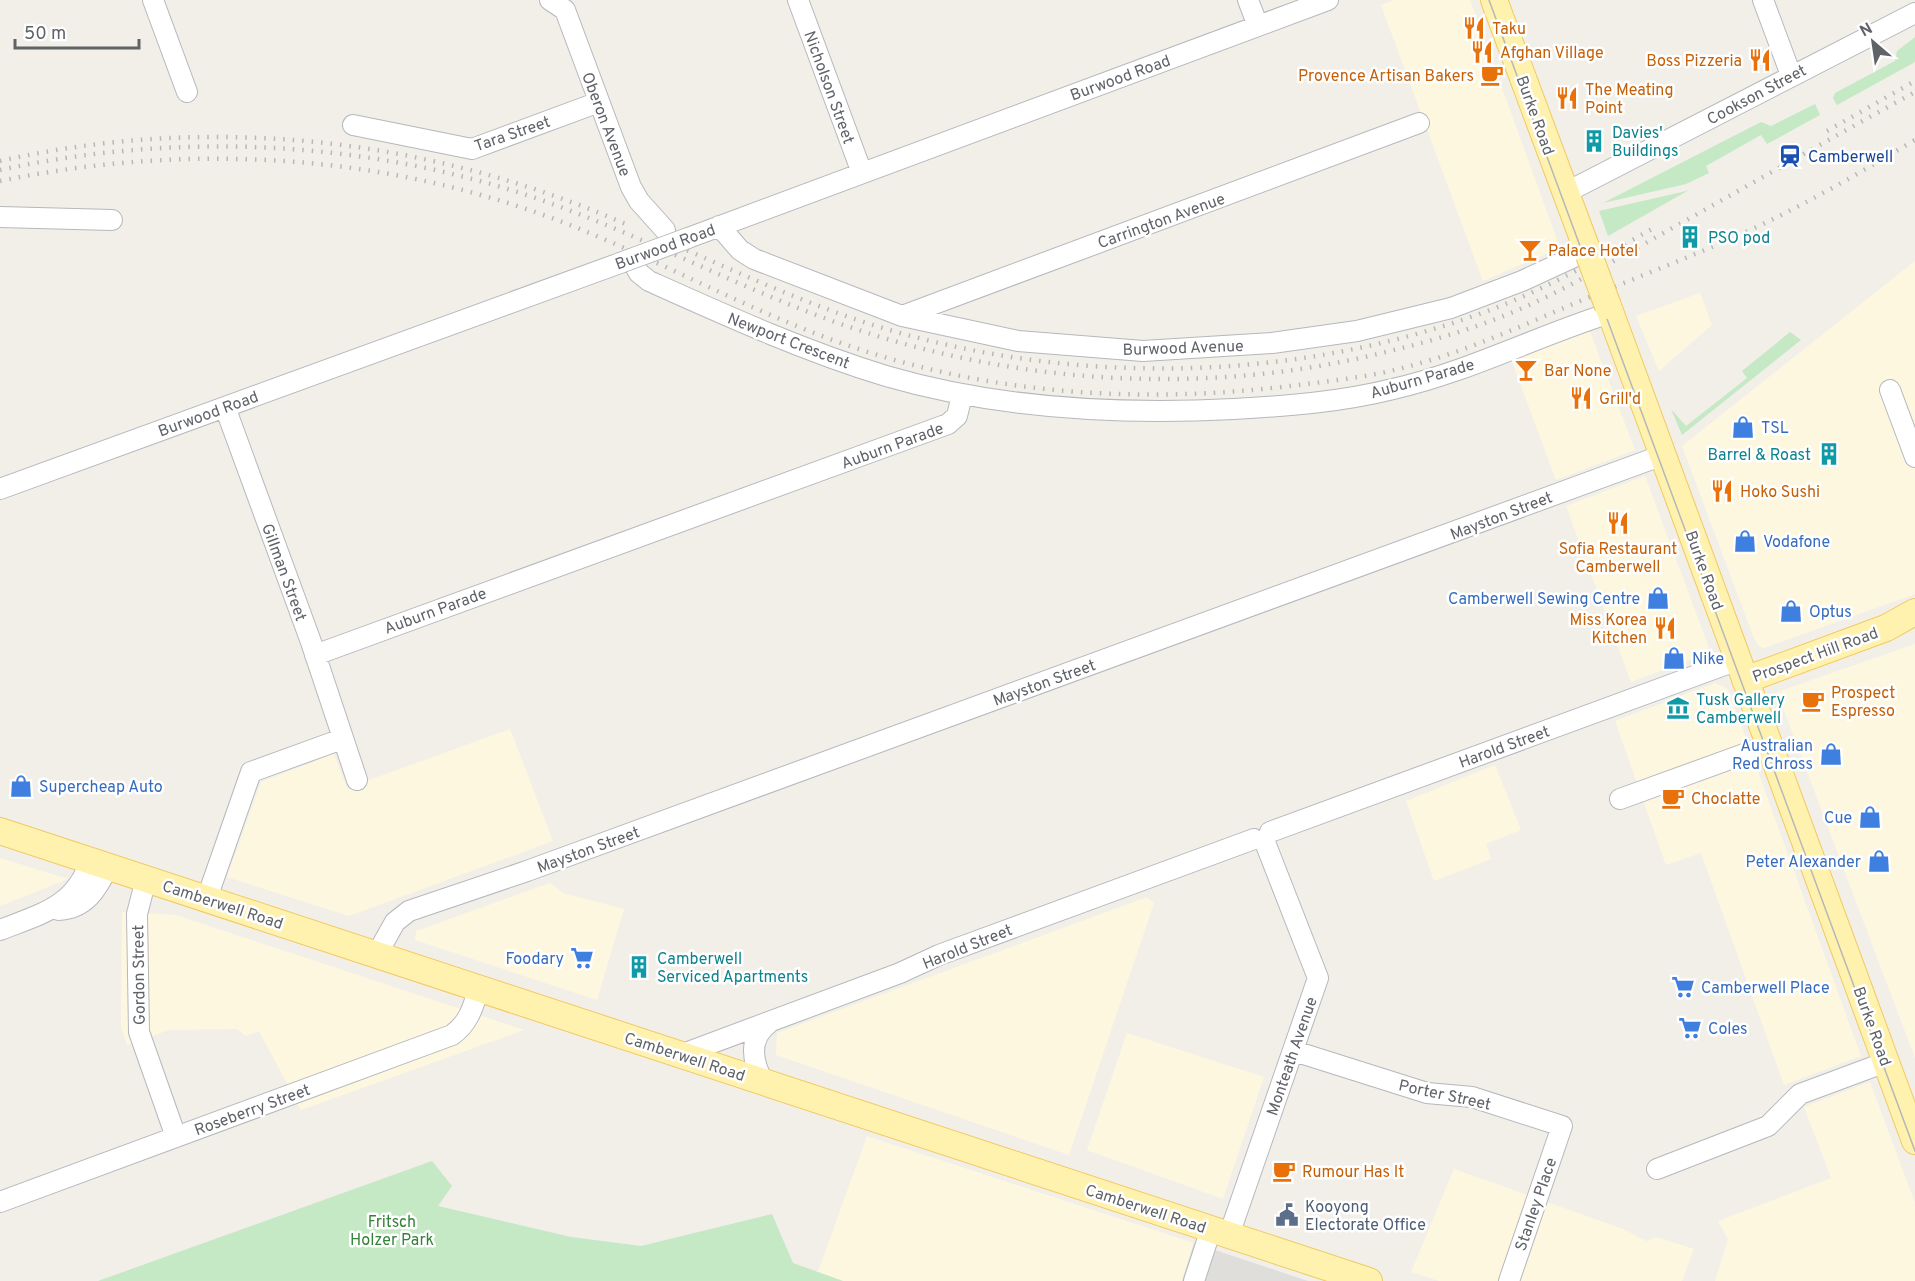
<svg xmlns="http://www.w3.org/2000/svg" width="1915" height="1281" font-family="Overpass,sans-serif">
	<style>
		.commercial { fill: #fef7e0 }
		.industrial { fill: #e0deda }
		.green { fill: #c5e8c5 }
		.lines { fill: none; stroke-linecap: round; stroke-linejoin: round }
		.minor-casing { stroke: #b5b8bc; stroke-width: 22 }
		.major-casing { stroke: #f2c960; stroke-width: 28 }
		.minor { stroke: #fff; stroke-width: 20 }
		.major { stroke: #fff2af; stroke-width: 26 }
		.tram { stroke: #b6b7b8; stroke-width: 1.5 }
		.rail { stroke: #b6b7b8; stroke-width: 4.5; stroke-dasharray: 1.5 8; stroke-linecap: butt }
		.minor-bridge-casing { stroke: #b5b8bc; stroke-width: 22; stroke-linecap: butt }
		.major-bridge-casing { stroke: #f2c960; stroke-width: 28; stroke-linecap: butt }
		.minor-bridge { stroke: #fff; stroke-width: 20 }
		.major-bridge { stroke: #fff2af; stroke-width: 26 }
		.labels { text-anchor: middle; stroke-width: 5; stroke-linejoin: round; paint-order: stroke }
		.food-label { font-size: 16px; fill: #c56008; stroke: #fff; text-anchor: start }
		.street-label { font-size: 16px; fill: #5f6368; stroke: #fff }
		.culture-label { font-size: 16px; fill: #0d838f; stroke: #fff; text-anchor: start }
		.transit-label { font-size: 16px; fill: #164399; stroke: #fff; text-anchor: start }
		.shop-label { font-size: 16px; fill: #366cbe; stroke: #fff; text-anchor: start }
		.service-label { font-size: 16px; fill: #4e5e75; stroke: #fff; text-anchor: start }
		.park-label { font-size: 16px; fill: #348238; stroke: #fff }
	</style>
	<rect width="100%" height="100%" fill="#f1efe8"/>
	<path class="commercial" d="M1394 0H1470L1560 248 1483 281 1381 5Z
		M1915 261V594L1764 648 1758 646 1752 633 1682 446Z
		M1700 293 1712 325 1659 371 1636 316Z
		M1589 329 1635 450 1556 480 1511 359Z
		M1645 476 1709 648 1706 654 1631 682 1566 506Z
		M1915 644V1058L1777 692Z
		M1715 683 1728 689 1861 1056 1784 1085 1701 853 1666 865 1615 721Z
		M510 729 553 841 349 916 227 877 261 782 334 754 347 788Z
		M1495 765 1521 830 1486 844 1491 859 1434 881 1406 801Z
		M0 858 68 879 0 906Z
		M550 883 563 893 624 909 597 1000 415 940 416 931Z
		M1147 897 1154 903 1069 1155 776 1055 777 1033Z
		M122 912 176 915 524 1030 301 1110 259 1031 246 1036 237 1029 169 1030 127 1045 121 1028Z
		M1127 1033 1264 1077 1223 1199 1087 1150Z
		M1870 1082 1915 1203V1281H1715L1728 1239 1718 1221 1831 1178 1804 1107Z
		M867 1136 1194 1243 1182 1281H843L818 1272Z
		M1454 1169 1623 1229 1646 1241 1656 1237 1694 1249 1682 1281H1439L1411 1272Z"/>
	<path class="industrial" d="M1194 1243 1308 1281H1182Z"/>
	<path class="green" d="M1915 37V62L1837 105 1833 98 1835 93 1895 61 1897 51Z
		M1815 104 1820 115 1767 144 1761 135 1706 166 1709 173 1686 184 1603 203 1761 122 1771 126Z
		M1689 190 1608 236 1599 211 1682 192Z
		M1790 332 1801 340 1682 435 1671 409 1686 426 1747 378 1742 371Z
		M432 1161 452 1186 438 1206 571 1237 641 1246 772 1214 793 1263 843 1281H98Z"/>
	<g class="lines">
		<g class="minor-casing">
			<path id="minor" d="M153 0 187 92
				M550 0 565 10 631 187 639 201 665 230
				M798 0 862 173
				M1248 0 1258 26
				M1763 0 1791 75
				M353 125 472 149 599 102
				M1565 193 1915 13
				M0 217 112 220
				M719 226 740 250 754 259 902 316 1018 341 1143 351 1272 343 1357 331 1451 308 1522 281 1587 251
				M688 238 1328 0
				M631 259 639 273 649 281C727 316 804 351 886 376 999 409 1117 415 1234 409 1287 406 1341 402 1393 389 1468 372 1537 336 1610 313
				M902 316 1419 123
				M1890 390 1915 457
				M225 407 311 642 357 780
				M0 489 620 263
				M315 655 948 424 957 416 962 395
				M1620 799 1769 745
				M1270 832 1738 660
				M146 879 137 914 139 1032 176 1137
				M207 898 251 772 342 739
				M58 910C86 909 97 889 108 867
				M0 930C41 914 76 906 90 861
				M377 954 395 922 409 911 527 871 1663 455
				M1294 1051 1427 1093 1472 1097 1562 1126 1509 1281
				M680 1055 900 973 939 955 1254 839
				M763 1081C752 1061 748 1038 769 1023
				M1657 1169 1768 1126 1800 1094 1886 1062
				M0 1202 452 1035C469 1023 473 1007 479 988
				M1229 1235 1318 978 1266 845
				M1194 1281 1211 1229"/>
		</g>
		<g class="major-casing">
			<path id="major" d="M1494 0 1589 255
				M1608 306 1915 1141
				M1745 680 1886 628 1915 612
				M0 831 1369 1281"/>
		</g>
		<use href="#minor" class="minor"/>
		<use href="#major" class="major"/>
		<path class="tram" d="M1489 0 1915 1151"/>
		<path class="rail" d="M1827 131 1915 81
			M0 161C213 113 431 138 630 226
			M0 170C166 134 338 139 501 187 609 219 707 273 811 313 984 380 1178 398 1360 358 1409 347 1459 334 1506 315 1565 291 1620 257 1676 226 1756 181 1835 136 1915 92
			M0 181C190 142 384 153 565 223 669 264 765 320 871 353 1009 396 1148 403 1290 386 1330 381 1371 377 1410 366 1478 348 1542 316 1607 290 1660 268 1713 248 1765 223 1817 198 1866 169 1915 140
			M661 239C731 269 800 302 873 325 1075 388 1301 383 1498 307 1551 286 1602 257 1652 229"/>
		<g class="minor-bridge-casing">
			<path id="minor-bridge" d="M620 263 688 238"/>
		</g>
		<g class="major-bridge-casing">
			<path id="major-bridge" d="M1589 255 1608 306"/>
		</g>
		<use href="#minor-bridge" class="minor-bridge"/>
		<use href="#major-bridge" class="major-bridge"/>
	</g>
	<defs>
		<g id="restaurant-bare" transform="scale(1.8)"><path d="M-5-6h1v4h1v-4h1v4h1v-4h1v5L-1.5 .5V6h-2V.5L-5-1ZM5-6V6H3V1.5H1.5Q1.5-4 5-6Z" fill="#e8710a" stroke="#fff" stroke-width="2.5" paint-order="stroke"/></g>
		<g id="cafe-bare" transform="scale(1.8)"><path d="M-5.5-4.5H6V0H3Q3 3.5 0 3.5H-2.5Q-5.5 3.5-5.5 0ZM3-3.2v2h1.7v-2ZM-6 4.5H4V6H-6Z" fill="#e8710a" stroke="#fff" stroke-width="2.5" paint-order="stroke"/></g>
		<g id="building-bare" transform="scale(1.8)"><path d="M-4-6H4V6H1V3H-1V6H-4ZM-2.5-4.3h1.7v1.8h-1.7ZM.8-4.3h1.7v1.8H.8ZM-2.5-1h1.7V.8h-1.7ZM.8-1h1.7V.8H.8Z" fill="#0f9aa8" stroke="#fff" stroke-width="2.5" paint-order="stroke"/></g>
		<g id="station-bare" transform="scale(1.8)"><path d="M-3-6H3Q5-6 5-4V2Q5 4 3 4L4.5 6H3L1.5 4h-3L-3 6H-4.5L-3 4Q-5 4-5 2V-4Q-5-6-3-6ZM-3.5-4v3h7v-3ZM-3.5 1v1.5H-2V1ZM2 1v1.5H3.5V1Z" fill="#1a4fb4" stroke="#fff" stroke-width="2.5" paint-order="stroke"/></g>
		<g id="bar-bare" transform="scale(1.8)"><path d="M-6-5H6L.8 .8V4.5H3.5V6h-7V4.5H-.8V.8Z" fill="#e8710a" stroke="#fff" stroke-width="2.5" paint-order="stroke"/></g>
		<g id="shop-bare" transform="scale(1.8)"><path d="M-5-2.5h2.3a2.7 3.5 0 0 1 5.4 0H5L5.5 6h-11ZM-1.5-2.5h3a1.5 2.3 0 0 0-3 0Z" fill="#3f7fe0" stroke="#fff" stroke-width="2.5" paint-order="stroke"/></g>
		<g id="museum-bare" transform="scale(1.8)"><path d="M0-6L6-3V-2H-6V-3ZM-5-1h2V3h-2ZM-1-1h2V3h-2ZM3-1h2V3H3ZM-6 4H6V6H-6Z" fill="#0f9aa8" stroke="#fff" stroke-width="2.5" paint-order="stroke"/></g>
		<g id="supermarket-bare" transform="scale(1.8)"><path d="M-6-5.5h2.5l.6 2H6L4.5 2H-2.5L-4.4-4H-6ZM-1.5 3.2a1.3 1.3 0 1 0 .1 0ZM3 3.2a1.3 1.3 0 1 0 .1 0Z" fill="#3f7fe0" stroke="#fff" stroke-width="2.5" paint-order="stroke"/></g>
		<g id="civic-bare" transform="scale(1.8)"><path d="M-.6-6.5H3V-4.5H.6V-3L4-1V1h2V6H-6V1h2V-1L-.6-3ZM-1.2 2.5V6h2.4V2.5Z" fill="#5c6f8a" stroke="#fff" stroke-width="2.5" paint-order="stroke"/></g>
	</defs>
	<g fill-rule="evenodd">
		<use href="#restaurant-bare" x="1474" y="28"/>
		<use href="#restaurant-bare" x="1482" y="52"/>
		<use href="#restaurant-bare" x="1760" y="60"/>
		<use href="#cafe-bare" x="1492" y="75"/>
		<use href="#restaurant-bare" x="1567" y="98"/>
		<use href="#building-bare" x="1594" y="141"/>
		<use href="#station-bare" x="1790" y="156"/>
		<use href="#building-bare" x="1690" y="237"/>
		<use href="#bar-bare" x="1530" y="250"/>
		<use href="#bar-bare" x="1526" y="370"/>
		<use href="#restaurant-bare" x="1581" y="398"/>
		<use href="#shop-bare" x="1743" y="427"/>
		<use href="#building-bare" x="1829" y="454"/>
		<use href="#restaurant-bare" x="1722" y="491"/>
		<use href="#restaurant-bare" x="1618" y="523"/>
		<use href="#shop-bare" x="1745" y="541"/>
		<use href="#shop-bare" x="1658" y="598"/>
		<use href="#shop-bare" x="1791" y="611"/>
		<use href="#restaurant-bare" x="1665" y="628"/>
		<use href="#shop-bare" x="1674" y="658"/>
		<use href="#cafe-bare" x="1813" y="701"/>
		<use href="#museum-bare" x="1678" y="708"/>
		<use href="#shop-bare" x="1831" y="754"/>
		<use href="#shop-bare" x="21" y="786"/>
		<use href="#cafe-bare" x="1673" y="798"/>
		<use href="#shop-bare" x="1870" y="817"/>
		<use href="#shop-bare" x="1879" y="861"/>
		<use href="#supermarket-bare" x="582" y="958"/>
		<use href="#building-bare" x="639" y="967"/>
		<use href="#supermarket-bare" x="1683" y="987"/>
		<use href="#supermarket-bare" x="1690" y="1028"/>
		<use href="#cafe-bare" x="1284" y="1171"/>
		<use href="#civic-bare" x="1287" y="1215"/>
	</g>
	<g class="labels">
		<g class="food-label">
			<text x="1492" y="34">Taku</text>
			<text x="1500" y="58">Afghan Village</text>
			<text x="1742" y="66" text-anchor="end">Boss Pizzeria</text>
			<text x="1474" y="81" text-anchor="end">Provence Artisan Bakers</text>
			<text x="1585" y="95">The Meating<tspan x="1585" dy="18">Point</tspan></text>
			<text x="1548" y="256">Palace Hotel</text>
			<text x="1544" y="376">Bar None</text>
			<text x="1599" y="404">Grill'd</text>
			<text x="1740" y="497">Hoko Sushi</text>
			<text x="1618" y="554" text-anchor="middle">Sofia Restaurant<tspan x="1618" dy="18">Camberwell</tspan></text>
			<text x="1647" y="625" text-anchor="end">Miss Korea<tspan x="1647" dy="18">Kitchen</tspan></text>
			<text x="1831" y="698">Prospect<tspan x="1831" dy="18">Espresso</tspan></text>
			<text x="1691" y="804">Choclatte</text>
			<text x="1302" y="1177">Rumour Has It</text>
		</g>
		<g class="street-label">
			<text transform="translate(1120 77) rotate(-20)" y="6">Burwood Road</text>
			<text transform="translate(830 87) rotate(70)" y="6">Nicholson Street</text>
			<text transform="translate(1756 94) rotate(-28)" y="6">Cookson Street</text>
			<text transform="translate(1536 115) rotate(70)" y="6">Burke Road</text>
			<text transform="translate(607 124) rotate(69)" y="6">Oberon Avenue</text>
			<text transform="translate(512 133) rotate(-19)" y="6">Tara Street</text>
			<text transform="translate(1161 220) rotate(-20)" y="6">Carrington Avenue</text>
			<text transform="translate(665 246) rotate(-20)" y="6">Burwood Road</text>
			<text transform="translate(789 340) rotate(21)" y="6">Newport Crescent</text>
			<text transform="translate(1183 347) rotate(-2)" y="6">Burwood Avenue</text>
			<text transform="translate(1422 378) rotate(-16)" y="6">Auburn Parade</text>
			<text transform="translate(208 413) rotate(-20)" y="6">Burwood Road</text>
			<text transform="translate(892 445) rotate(-20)" y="6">Auburn Parade</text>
			<text transform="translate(1501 515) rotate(-21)" y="6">Mayston Street</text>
			<text transform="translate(1705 570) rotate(70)" y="6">Burke Road</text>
			<text transform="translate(285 572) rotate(70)" y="6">Gillman Street</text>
			<text transform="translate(435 610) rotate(-20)" y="6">Auburn Parade</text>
			<text transform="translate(1815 654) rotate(-20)" y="6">Prospect Hill Road</text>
			<text transform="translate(1044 682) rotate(-20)" y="6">Mayston Street</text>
			<text transform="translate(1504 746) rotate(-20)" y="6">Harold Street</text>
			<text transform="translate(588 849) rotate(-20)" y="6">Mayston Street</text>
			<text transform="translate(223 904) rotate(18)" y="6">Camberwell Road</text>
			<text transform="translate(967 946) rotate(-22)" y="6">Harold Street</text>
			<text transform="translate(138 975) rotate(-91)" y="6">Gordon Street</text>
			<text transform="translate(1873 1026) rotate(70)" y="6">Burke Road</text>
			<text transform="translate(685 1056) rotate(18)" y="6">Camberwell Road</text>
			<text transform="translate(1291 1056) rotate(-71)" y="6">Monteath Avenue</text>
			<text transform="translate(1445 1094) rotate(12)" y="6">Porter Street</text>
			<text transform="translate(252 1109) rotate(-20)" y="6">Roseberry Street</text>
			<text transform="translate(1535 1204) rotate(-71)" y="6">Stanley Place</text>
			<text transform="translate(1146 1208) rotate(18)" y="6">Camberwell Road</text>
		</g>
		<g class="culture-label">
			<text x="1612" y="138">Davies'<tspan x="1612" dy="18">Buildings</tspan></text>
			<text x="1708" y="243">PSO pod</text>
			<text x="1811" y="460" text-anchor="end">Barrel &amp; Roast</text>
			<text x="1696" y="705">Tusk Gallery<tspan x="1696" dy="18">Camberwell</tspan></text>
			<text x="657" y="964">Camberwell<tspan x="657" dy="18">Serviced Apartments</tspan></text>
		</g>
		<g class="transit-label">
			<text x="1808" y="162">Camberwell</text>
		</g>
		<g class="shop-label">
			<text x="1761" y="433">TSL</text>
			<text x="1763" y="547">Vodafone</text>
			<text x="1640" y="604" text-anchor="end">Camberwell Sewing Centre</text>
			<text x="1809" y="617">Optus</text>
			<text x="1692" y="664">Nike</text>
			<text x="1813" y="751" text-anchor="end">Australian<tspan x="1813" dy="18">Red Chross</tspan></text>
			<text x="39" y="792">Supercheap Auto</text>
			<text x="1852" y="823" text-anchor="end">Cue</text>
			<text x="1861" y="867" text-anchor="end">Peter Alexander</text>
			<text x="564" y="964" text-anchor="end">Foodary</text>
			<text x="1701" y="993">Camberwell Place</text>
			<text x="1708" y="1034">Coles</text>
		</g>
		<g class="service-label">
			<text x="1305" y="1212">Kooyong<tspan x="1305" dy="18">Electorate Office</tspan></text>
		</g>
		<g class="park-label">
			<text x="392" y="1227">Fritsch<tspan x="392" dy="18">Holzer Park</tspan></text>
		</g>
	</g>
	<g transform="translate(1873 42) rotate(331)" stroke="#ffffff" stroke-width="4.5" paint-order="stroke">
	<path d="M0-4.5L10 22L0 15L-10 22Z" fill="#5f6368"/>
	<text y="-9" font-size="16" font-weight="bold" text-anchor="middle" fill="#5f6368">N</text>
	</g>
	<path d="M15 39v9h124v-9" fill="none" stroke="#5f6368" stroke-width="3"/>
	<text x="24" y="39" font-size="18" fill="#5f6368" stroke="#ffffff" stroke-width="4.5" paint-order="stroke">50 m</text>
</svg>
